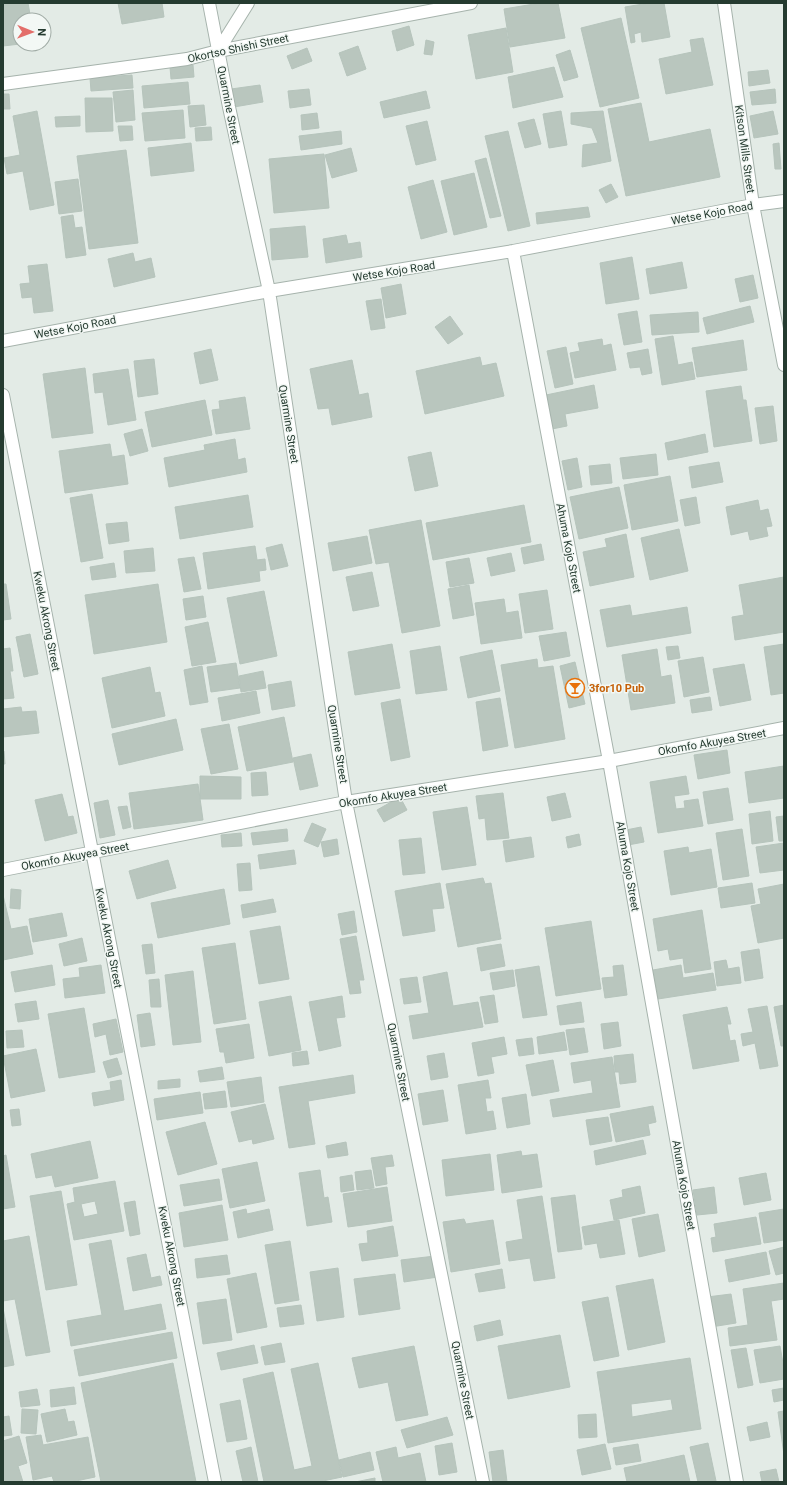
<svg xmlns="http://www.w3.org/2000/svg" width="787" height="1485" font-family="Roboto,sans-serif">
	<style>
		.building { fill: #b9c6be; stroke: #b6c4bc; fill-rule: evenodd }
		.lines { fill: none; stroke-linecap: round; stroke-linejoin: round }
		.minor-casing { stroke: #a6b3ac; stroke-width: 14 }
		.minor { stroke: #fff; stroke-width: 12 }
		.labels { text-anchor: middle; stroke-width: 3; stroke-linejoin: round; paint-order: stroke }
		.street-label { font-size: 11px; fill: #253b30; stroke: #f3f8f5 }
		.food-label { font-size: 11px; font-weight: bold; fill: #c56008; stroke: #f3f8f5; text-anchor: start }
	</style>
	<rect width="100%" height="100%" fill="#e3ebe6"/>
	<path class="building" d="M3 3H28L31 20H20V44L3 46Z
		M118 3H162L164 17 122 24Z
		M540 3H558L565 38 510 47 504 9Z
		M649 3H664L670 37 642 42 641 32 634 34 635 42 631 43 625 7Z
		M621 18 639 98 600 107 581 28Z
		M409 26 414 45 397 51 392 31Z
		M506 28 513 72 476 79 468 35Z
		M703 38 713 85 666 94 659 59 692 52 690 40Z
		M426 40 434 42 432 55 424 54Z
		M358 46 366 69 347 76 339 53Z
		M307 48 312 61 292 69 287 56Z
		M570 50 578 77 564 81 556 55Z
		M193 65 194 77 171 79 170 67Z
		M554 67 563 97 513 108 508 77Z
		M768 70 770 83 749 86 748 72Z
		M132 75 133 88 91 91 90 78Z
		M188 82 190 104 144 108 142 86Z
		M260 85 263 102 234 107 231 89Z
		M309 89 311 105 290 108 288 91Z
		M775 89 776 103 752 105 750 92Z
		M133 90 135 120 116 122 113 92Z
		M426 91 430 108 384 118 380 102Z
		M3 94H9L10 109H3Z
		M85 98H112L113 131 86 132Z
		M641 103 649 142 710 129 720 177 626 196 608 109Z
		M204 105 206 125 190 127 188 106Z
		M183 110 185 138 145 141 142 113Z
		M37 111 54 205 30 210 23 171 7 174 4 158 20 155 13 116Z
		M561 111 567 145 549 148 543 114Z
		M603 111 611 161 582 167 583 145 598 143 592 128 571 124V113Z
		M773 111 778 134 754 138 750 116Z
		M317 113 319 128 302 130 301 115Z
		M80 116V126L56 127 55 117Z
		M534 119 541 144 525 148 518 123Z
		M427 121 436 160 416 165 406 126Z
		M118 126H132L133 140 120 141Z
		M211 127 212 140 196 141 195 128Z
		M341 131 342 144 301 150 299 136Z
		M508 131 530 226 508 231 485 136Z
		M191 143 194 171 151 176 148 148Z
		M779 143 781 169H775L773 144Z
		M351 148 357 171 332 178 325 155Z
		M126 150 138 243 89 249 77 156Z
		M324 154 329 208 274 213 269 159Z
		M486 158 501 216 490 218 475 161Z
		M474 173 487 227 454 235 441 181Z
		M78 179 82 211 59 214 55 182Z
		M433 180 447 232 421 239 408 187Z
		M611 184 618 197 606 203 599 190Z
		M588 207 590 217 537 224 536 213Z
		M73 215 75 228 82 227 86 255 66 258 61 217Z
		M305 226 308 257 272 260 270 229Z
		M346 235 348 244 360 242 362 257 326 263 323 239Z
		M133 253 135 262 151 258 155 277 114 287 108 259Z
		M632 257 639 299 606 304 600 263Z
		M682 262 687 288 650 294 646 269Z
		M47 264 53 311 34 313 32 297 22 298 20 284 30 283 28 266Z
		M753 275 758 298 740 302 735 279Z
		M401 284 406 314 386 318 381 288Z
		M381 299 385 328 371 330 366 301Z
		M750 306 754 322 707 334 703 318Z
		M637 311 642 342 624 345 618 314Z
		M698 312 699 332 652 335 650 315Z
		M450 316 463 334 448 344 435 327Z
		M673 336 678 365 692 362 695 379 662 385 655 339Z
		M602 339 603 346 611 344 616 370 575 378 570 353 580 351 578 343Z
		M743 340 747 370 697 377 692 348Z
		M566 347 573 384 555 388 547 351Z
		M211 349 218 380 200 384 194 353Z
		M648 349 652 373 642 375 640 367 630 368 627 353Z
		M480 357 482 366 496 363 504 396 425 414 416 371Z
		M154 359 158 394 138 397 134 361Z
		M352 360 359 395 368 393 372 417 332 425 329 408 318 409 310 369Z
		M85 368 93 433 52 438 43 374Z
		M128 369 136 420 108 425 103 392 95 393 93 374Z
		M594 385 598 408 565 414 567 426 552 429 546 395Z
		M741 386 743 400H746L752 441 714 447 706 391Z
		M245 397 250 429 216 434 212 410 220 409 219 401Z
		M205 400 212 435 152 447 145 412Z
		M773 406 777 441 760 444 755 408Z
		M142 429 148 451 130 456 124 434Z
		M705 434 708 452 668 460 665 443Z
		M235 439 238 460 245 458 247 472 169 487 164 458 205 450 204 445Z
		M110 444 112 457 124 455 128 484 65 493 59 451Z
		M431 452 438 486 415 491 408 457Z
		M656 454 658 475 623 479 620 458Z
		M577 458 582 487 568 490 562 461Z
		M719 462 723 482 692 488 689 467Z
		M610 464 612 483 591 485 589 466Z
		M670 476 678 521 632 530 624 485Z
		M619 487 628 528 579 539 570 497Z
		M92 494 103 558 81 562 70 498Z
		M248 495 253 527 180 539 175 507Z
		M696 497 700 523 685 526 680 500Z
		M758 500 760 511 768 509 772 526 766 527 768 536 750 540 748 531 731 535 726 507Z
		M524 505 531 542 433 560 426 523Z
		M421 520 440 626 402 633 389 562 376 564 369 530Z
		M127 522 129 541 109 544 106 524Z
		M679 529 688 571 650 580 641 538Z
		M626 534 634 577 590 586 583 552 607 547 605 539Z
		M367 536 372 563 333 571 328 543Z
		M282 544 288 566 271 570 266 548Z
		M541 544 544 560 524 564 521 548Z
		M255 546 257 560 265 559 266 570 259 571 260 581 208 589 203 553Z
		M153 548 155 571 126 573 124 551Z
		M511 553 515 571 491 576 487 558Z
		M194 557 201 589 184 592 178 559Z
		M469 558 474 583 450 587 446 562Z
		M114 563 116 577 92 580 90 567Z
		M372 572 379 606 353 611 346 577Z
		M784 577V632L735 640 732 617 744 615 739 585Z
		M3 584H6L11 619 3 620Z
		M158 584 167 642 94 654 85 595Z
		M469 585 474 615 453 619 448 589Z
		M547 590 553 629 525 633 519 594Z
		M264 591 277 656 240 664 227 598Z
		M203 596 206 617 186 620 183 599Z
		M504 599 506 613 518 611 522 638 481 644 475 603Z
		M630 605 632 616 687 607 691 633 607 647 600 610Z
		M208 622 216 662 192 666 185 627Z
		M566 632 570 656 544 661 539 636Z
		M30 634 38 674 24 677 16 637Z
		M392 644 400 688 355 695 348 652Z
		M784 644V693L771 695 764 647Z
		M440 646 447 690 416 694 410 651Z
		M678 646 680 658 668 660 666 647Z
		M10 648 13 671H10L14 698 3 699V649Z
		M657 649 661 677 671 675 675 703 631 710 622 655Z
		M492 650 500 691 468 698 460 657Z
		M703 657 709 692 684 697 678 661Z
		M537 659 538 668 553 666 565 739 515 748 501 665Z
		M575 662 585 704 569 708 560 666Z
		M236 663 240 688 211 692 207 667Z
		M744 664 751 700 720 706 713 669Z
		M202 666 208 702 190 705 184 670Z
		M150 667 155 693 160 692 165 716 112 728 102 678Z
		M263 671 266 688 241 692 239 676Z
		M291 681 295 706 272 710 268 685Z
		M256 691 260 713 222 721 218 698Z
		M710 697 712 710 692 713 690 700Z
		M500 698 508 746 483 751 476 702Z
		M400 699 410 757 391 761 381 703Z
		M21 707 22 712 36 711 39 733 3 737V709Z
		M284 717 293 762 247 771 238 727Z
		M176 719 183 750 119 765 112 734Z
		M229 724 238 769 211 774 201 729Z
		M727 750 730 773 698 779 694 755Z
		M3 751H4L5 764H3Z
		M311 754 318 786 300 790 293 758Z
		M784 766V798L749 803 745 772Z
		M266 772 268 795 252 796 251 773Z
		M200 776 241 777V799H200Z
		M686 776 689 794 674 796 676 809 685 808 684 801 698 799 703 826 658 833 650 782Z
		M198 784 203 820 134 829 129 793Z
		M728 788 733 820 708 824 703 792Z
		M503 793 509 838 487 840 485 818 479 819 476 796Z
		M565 793 571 817 552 821 547 797Z
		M62 794 68 817 73 816 77 833 45 841 35 800Z
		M400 797 407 810 384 822 377 810Z
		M108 800 115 835 100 838 94 803Z
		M127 806 131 827 123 829 118 807Z
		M467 807 476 865 442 870 433 812Z
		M770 811 773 841 752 844 749 814Z
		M784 816V841H779L776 817Z
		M312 823 326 829 318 847 304 841Z
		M641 827 644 842 628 845 626 830Z
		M287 829 288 841 253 845 251 833Z
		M742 829 749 876 723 880 716 833Z
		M241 833 242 846 222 847 221 835Z
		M579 834 581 845 568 848 566 837Z
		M531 837 534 857 506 862 503 841Z
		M421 838 425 873 403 875 399 840Z
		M337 839 339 854 324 857 321 842Z
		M784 843V870L760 873 756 847Z
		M688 847 689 853 711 849 717 887 671 895 664 851Z
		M294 850 296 864 260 869 258 855Z
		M168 860 176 888 137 899 129 871Z
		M250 863 252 890 239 891 237 864Z
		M483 878 485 884 491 883 501 939 458 947 446 884Z
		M440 883 444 908 432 909 435 931 403 936 395 891Z
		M752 883 755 903 721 908 718 888Z
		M784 884V938L758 943 751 906 761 904 758 889Z
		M11 889 21 890 20 909 10 908Z
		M224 889 230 924 158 938 151 903Z
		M3 895 11 929 27 926 33 954 3 960Z
		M273 899 276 912 243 918 241 905Z
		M702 910 711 969 685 973 683 958 670 960 668 949 658 951 653 919Z
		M354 911 357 932 342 935 338 914Z
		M62 913 67 936 33 942 29 919Z
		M591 921 601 989 556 996 545 928Z
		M280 926 289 979 259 984 250 931Z
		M356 936 364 980H359L361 993 350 994 340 939Z
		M82 938 87 961 64 966 59 944Z
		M235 943 246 1019 214 1024 202 948Z
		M152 944 155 973 146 974 142 945Z
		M501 944 505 966 481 971 477 948Z
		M759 949 763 978 745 981 741 952Z
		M726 960 728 969 739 967 741 983 717 986 714 962Z
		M52 965 55 985 15 992 11 972Z
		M101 965 105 993 65 998 63 979 80 977 79 968Z
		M623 965 627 995 605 998 602 978 614 977 613 966Z
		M681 965 683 978 713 973 716 990 658 999 653 970Z
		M539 966 547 1015 523 1018 515 970Z
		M513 970 515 986 493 990 490 973Z
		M193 971 201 1042 173 1045 165 975Z
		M447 972 453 1006 478 1002 483 1027 413 1039 409 1016 429 1013 423 977Z
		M417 977 421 1002 404 1004 400 979Z
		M159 979 161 1007H151L149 980Z
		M494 995 498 1022 485 1024 480 997Z
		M291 996 301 1050 269 1056 259 1002Z
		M342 996 345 1017 336 1018 341 1046 319 1051 309 1002Z
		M36 1001 39 1019 18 1022 15 1004Z
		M581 1002 584 1022 560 1025 557 1006Z
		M784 1005V1046H781L774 1007Z
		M767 1006 778 1066 760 1069 755 1043 743 1046 741 1034 753 1032 748 1009Z
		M727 1007 731 1024H727L730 1041 735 1040 739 1061 693 1069 683 1015Z
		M84 1008 95 1072 59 1078 48 1014Z
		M150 1013 155 1045 141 1047 137 1015Z
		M116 1019 123 1052 110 1055 106 1034 95 1037 93 1024Z
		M618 1022 621 1046 604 1049 601 1024Z
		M249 1024 254 1058 226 1063 224 1052H220L216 1029Z
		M584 1028 588 1052 570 1055 566 1030Z
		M22 1030 24 1047 7 1048 6 1031Z
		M564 1032 567 1050 539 1054 537 1037Z
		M504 1037 507 1054 491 1057 494 1073 478 1076 472 1043Z
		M532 1038 534 1054 519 1056 516 1040Z
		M36 1049 45 1091 11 1098 3 1056Z
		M307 1051 309 1064 293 1066 292 1053Z
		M444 1053 448 1077 431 1080 427 1056Z
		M633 1054 636 1082 620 1084 619 1072H615L614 1056Z
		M612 1057 620 1107 553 1117 550 1100 593 1093 591 1080 574 1083 571 1063Z
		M117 1058 122 1074 108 1078 103 1062Z
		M553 1060 559 1091 532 1096 526 1065Z
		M222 1067 224 1079 200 1082 198 1071Z
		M353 1075 355 1093 308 1101 315 1144 289 1148 279 1087Z
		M261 1077 264 1102 231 1107 227 1082Z
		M180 1079V1087L158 1089V1081Z
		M121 1080 124 1100 94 1106 92 1093 111 1090 110 1082Z
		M488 1080 491 1098H485L487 1112 493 1111 496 1129 466 1134 458 1085Z
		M443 1090 448 1121 423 1125 418 1094Z
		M225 1091 227 1107 205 1109 203 1094Z
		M200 1092 203 1113 157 1120 154 1099Z
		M526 1094 530 1124 507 1128 502 1098Z
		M265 1104 274 1139 253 1144 252 1139 239 1142 231 1112Z
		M653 1106 656 1122 648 1124 650 1135 616 1142 610 1114Z
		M19 1109 21 1125 12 1126 10 1110Z
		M608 1117 612 1141 590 1145 586 1120Z
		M205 1122 217 1164 178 1175 166 1132Z
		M643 1140 646 1154 596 1165 594 1151Z
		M90 1141 98 1178 55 1187 52 1175 36 1178 31 1154Z
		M346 1142 348 1155 328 1158 326 1146Z
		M521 1151 522 1156 537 1154 542 1187 502 1193 497 1155Z
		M490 1154 494 1190 446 1196 442 1160Z
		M6 1155 15 1207 3 1209V1156Z
		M392 1155 394 1166 385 1167 387 1184 376 1186 371 1158Z
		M257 1162 265 1201 230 1208 222 1169Z
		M320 1170 324 1198 328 1197 332 1222 307 1226 299 1173Z
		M371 1170 374 1188 357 1190 355 1172Z
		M766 1173 771 1200 744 1205 739 1178Z
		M352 1175 354 1190 341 1192 340 1177Z
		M219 1179 222 1200 184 1206 180 1185Z
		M115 1181 124 1231 74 1240 67 1204 75 1202 73 1188ZM95 1201 98 1214 84 1217 81 1204Z
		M640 1186 645 1213 614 1220 610 1200 623 1197 622 1190Z
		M387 1187 392 1221 348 1227 343 1194Z
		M714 1187 717 1213 697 1215 693 1190Z
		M61 1191 77 1285 46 1290 30 1196Z
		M575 1195 582 1249 558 1252 551 1198Z
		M542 1196 555 1278 534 1281 530 1258 509 1261 506 1242 523 1239 517 1200Z
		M135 1201 140 1234 130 1236 124 1203Z
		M222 1205 228 1240 184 1247 179 1213Z
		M246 1209 247 1214 269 1209 273 1230 238 1238 233 1212Z
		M784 1209V1240L764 1243 759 1213Z
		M658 1214 665 1251 639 1257 632 1219Z
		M756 1217 761 1244 713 1252 711 1238 716 1237 714 1224Z
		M464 1219 466 1224 493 1220 500 1264 451 1272 443 1222Z
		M619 1220 625 1254 600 1258 597 1243 585 1245 582 1227Z
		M393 1226 398 1256 362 1261 359 1244 368 1243 367 1231Z
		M29 1236 50 1352 26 1356 15 1299 3 1301V1241Z
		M111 1240 124 1311 161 1304 166 1329 71 1346 67 1321 102 1315 89 1244Z
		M290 1241 299 1300 275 1304 265 1245Z
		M784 1247V1273L776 1275 769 1251Z
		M766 1252 770 1274 729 1282 725 1260Z
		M146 1254 151 1278 160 1276 162 1285 133 1291 127 1258Z
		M227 1255 230 1274 197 1278 195 1259Z
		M435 1256 438 1277 404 1282 401 1260Z
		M338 1268 344 1317 317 1321 310 1272Z
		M502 1269 505 1288 479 1292 475 1274Z
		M256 1273 267 1327 237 1333 227 1279Z
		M395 1274 400 1309 359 1315 354 1279Z
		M653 1279 665 1342 628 1350 616 1286Z
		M784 1283V1299L771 1301 777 1340 730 1346 728 1328 748 1325 743 1289Z
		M731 1294 736 1323 711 1327 707 1297Z
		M608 1297 619 1356 594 1361 582 1302Z
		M226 1299 232 1340 203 1344 197 1303Z
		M301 1305 304 1324 280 1327 277 1308Z
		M3 1308 14 1365 3 1367Z
		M500 1320 503 1335 477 1341 474 1326Z
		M172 1332 177 1358 79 1376 74 1350Z
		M560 1335 570 1387 508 1399 498 1346Z
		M281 1343 285 1362 265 1365 261 1347Z
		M254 1345 258 1363 221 1370 217 1353Z
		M414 1346 428 1415 396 1421 388 1382 359 1388 352 1358Z
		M780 1346 784 1369V1379L760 1383 754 1350Z
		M746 1348 753 1385 738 1388 731 1350Z
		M690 1358 701 1429 608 1443 597 1372ZM671 1399 673 1410 632 1417 631 1404Z
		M173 1363 196 1482H101L81 1383Z
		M318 1363 342 1477 318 1482H264L243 1379 273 1372 294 1470 312 1466 291 1369Z
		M74 1387 76 1404 51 1407 50 1390Z
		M784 1388V1400L774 1402 772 1390Z
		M37 1389 40 1405 21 1407 19 1392Z
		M240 1400 247 1439 227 1442 220 1404Z
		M22 1409 38 1410 36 1434 21 1433Z
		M65 1409 68 1422 74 1421 77 1435 47 1442 41 1414Z
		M784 1411V1455L778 1412Z
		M596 1414 597 1437 579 1438 578 1415Z
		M9 1416 12 1435 3 1436V1417Z
		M447 1417 453 1435 407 1448 401 1430Z
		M767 1422 770 1437 750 1441 747 1427Z
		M41 1435 43 1445 88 1437 95 1477 71 1482H54L52 1476 33 1480 26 1437Z
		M19 1436 27 1463 18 1466 23 1482H3V1441Z
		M452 1443 457 1472 439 1475 435 1446Z
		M708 1443 716 1481 698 1482 690 1447Z
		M605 1444 611 1469 582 1475 577 1450Z
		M638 1444 641 1461 616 1465 613 1448Z
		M251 1447 258 1482H243L236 1451Z
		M396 1447 398 1458 420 1453 426 1482H383L376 1452Z
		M503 1450 507 1482H493L489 1452Z
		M370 1452 374 1470 343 1477 339 1460Z
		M684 1455 690 1482H627L624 1468Z
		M776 1469 779 1482H762L760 1472Z
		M375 1478V1482H355Z"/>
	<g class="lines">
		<g class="minor-casing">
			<path id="minor" d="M209 3 229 107 269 291 346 802 483 1482
				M724 3 753 205 784 365
				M218 51 248 3
				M3 84 187 59 218 51 471 3
				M513 251 609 761 737 1482
				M3 341 269 291 513 251 753 205 784 201
				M3 395C73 757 146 1119 215 1482
				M3 870 346 802 609 761 784 728"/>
		</g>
		<use href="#minor" class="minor"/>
	</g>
	<defs>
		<g id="bar-ring" transform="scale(1)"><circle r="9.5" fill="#f3f8f5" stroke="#e8710a" stroke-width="1.5"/><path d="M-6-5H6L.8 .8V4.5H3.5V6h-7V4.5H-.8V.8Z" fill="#e8710a"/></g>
	</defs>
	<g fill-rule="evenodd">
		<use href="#bar-ring" x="575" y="688"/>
	</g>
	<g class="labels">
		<g class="street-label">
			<text transform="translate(238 48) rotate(-12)" y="4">Okortso Shishi Street</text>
			<text transform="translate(229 105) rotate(79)" y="4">Quarmine Street</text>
			<text transform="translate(745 149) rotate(82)" y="4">Kitson Mills Street</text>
			<text transform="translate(712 213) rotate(-11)" y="4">Wetse Kojo Road</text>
			<text transform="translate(394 271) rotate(-9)" y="4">Wetse Kojo Road</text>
			<text transform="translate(75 327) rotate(-11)" y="4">Wetse Kojo Road</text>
			<text transform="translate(289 424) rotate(81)" y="4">Quarmine Street</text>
			<text transform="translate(569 548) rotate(79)" y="4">Ahuma Kojo Street</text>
			<text transform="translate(47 621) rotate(79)" y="4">Kweku Akrong Street</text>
			<text transform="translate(712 742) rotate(-10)" y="4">Okomfo Akuyea Street</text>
			<text transform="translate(338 744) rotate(81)" y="4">Quarmine Street</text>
			<text transform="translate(393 795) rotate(-9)" y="4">Okomfo Akuyea Street</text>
			<text transform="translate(75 856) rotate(-11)" y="4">Okomfo Akuyea Street</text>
			<text transform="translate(628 866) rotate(80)" y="4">Ahuma Kojo Street</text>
			<text transform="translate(109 938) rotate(79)" y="4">Kweku Akrong Street</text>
			<text transform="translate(399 1062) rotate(79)" y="4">Quarmine Street</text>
			<text transform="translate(684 1185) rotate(80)" y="4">Ahuma Kojo Street</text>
			<text transform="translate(172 1256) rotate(79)" y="4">Kweku Akrong Street</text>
			<text transform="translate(463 1380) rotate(79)" y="4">Quarmine Street</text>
		</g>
		<g class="food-label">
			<text x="589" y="692">3for10 Pub</text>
		</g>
	</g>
	<rect width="787" height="1485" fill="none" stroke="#253b30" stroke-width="8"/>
	<g transform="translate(32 32) rotate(91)"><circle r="19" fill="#f3f8f5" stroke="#a1aca6"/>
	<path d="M0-3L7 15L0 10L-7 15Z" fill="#e36e6a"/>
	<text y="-6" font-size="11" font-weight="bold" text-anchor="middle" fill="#253b30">N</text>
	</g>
</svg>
